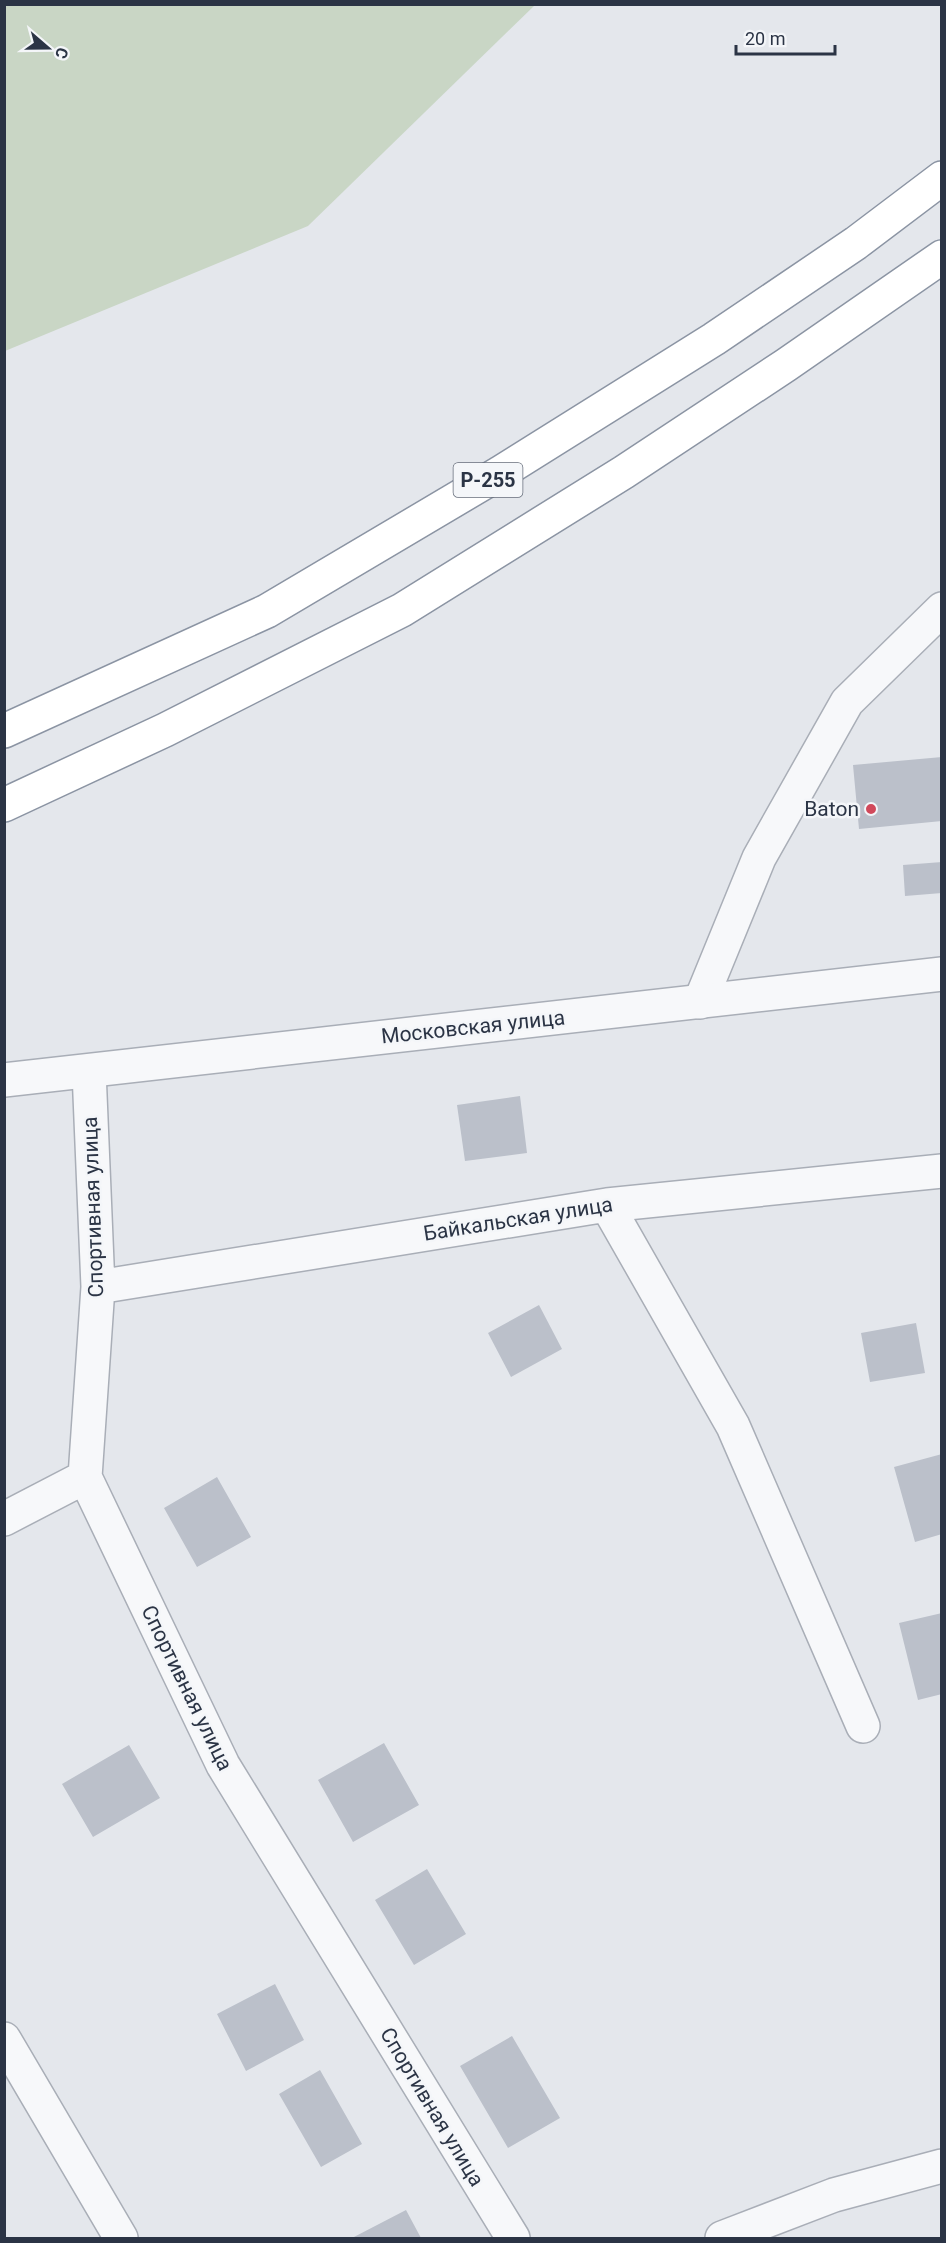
<svg xmlns="http://www.w3.org/2000/svg" width="946" height="2243" font-family="Roboto,sans-serif">
	<style>
		.green { fill: #c9d6c5 }
		.building { fill: #bbc0ca }
		.lines { fill: none; stroke-linecap: round; stroke-linejoin: round }
		.minor-casing { stroke: #a9aeb7; stroke-width: 36 }
		.tertiary-casing { stroke: #a9aeb7; stroke-width: 36 }
		.trunk-casing { stroke: #8b94a3; stroke-width: 36 }
		.minor { stroke: #f7f8fa; stroke-width: 33 }
		.tertiary { stroke: #f7f8fa; stroke-width: 33 }
		.trunk { stroke: #fff; stroke-width: 33 }
		.poi-dot { fill: #d1495b; stroke: #f4f6f9; stroke-width: 2 }
		.labels { text-anchor: middle; stroke-width: 5; stroke-linejoin: round; paint-order: stroke }
		.shield { fill: #f4f6f9; stroke: #676e7b; stroke-width: 1.5 }
		.shield-label { font-size: 20px; font-weight: bold; fill: #2b3445 }
		.poi-label { font-size: 21px; fill: #2b3445; stroke: #f4f6f9; text-anchor: end }
		.street-label { font-size: 21px; fill: #2b3445; stroke: #f4f6f9 }
	</style>
	<rect width="100%" height="100%" fill="#e4e7ec"/>
	<path class="green" d="M5 4H535V5L308 226 5 351Z"/>
	<path class="building" d="M942 757V821L859 829 853 765Z
		M942 862V893L905 896 903 865Z
		M520 1096 527 1153 465 1161 457 1105Z
		M539 1305 562 1349 511 1377 488 1333Z
		M916 1323 925 1373 870 1382 861 1333Z
		M942 1454V1534L915 1542 894 1467Z
		M217 1477 251 1537 197 1567 164 1508Z
		M942 1613V1694L918 1700 899 1623Z
		M384 1743 419 1805 353 1842 318 1780Z
		M129 1745 160 1798 93 1837 62 1784Z
		M427 1869 466 1934 414 1965 375 1900Z
		M275 1984 304 2040 246 2071 217 2014Z
		M512 2036 560 2118 508 2148 460 2066Z
		M320 2070 362 2144 321 2167 279 2094Z
		M406 2210 421 2238H352Z"/>
	<g class="lines">
		<g class="minor-casing">
			<path id="minor" d="M700 1002 759 858 847 702 942 609
				M89 1071 98 1287 85 1477 223 1765 513 2238
				M607 1205 733 1426 863 1726
				M98 1287 607 1205 942 1171
				M4 1519 85 1477
				M4 2039 121 2238
				M722 2238 834 2195 942 2166"/>
		</g>
		<g class="tertiary-casing">
			<path id="tertiary" d="M4 1080 942 974"/>
		</g>
		<g class="trunk-casing">
			<path id="trunk" d="M4 731 267 611 500 473 714 339 856 243 942 178
				M4 805 165 730 402 610 624 472 786 365 942 257"/>
		</g>
		<use href="#minor" class="minor"/>
		<use href="#tertiary" class="tertiary"/>
		<use href="#trunk" class="trunk"/>
	</g>
	<circle class="poi-dot" cx="871" cy="809" r="6"/>
	<g class="labels">
		<rect class="shield" x="453.5" y="463" width="69" height="34" rx="4.5"/>
		<g class="shield-label">
			<text x="488" y="487">Р-255</text>
		</g>
		<g class="poi-label">
			<text x="859" y="816">Baton</text>
		</g>
		<g class="street-label">
			<text transform="translate(473 1027) rotate(-6)" y="7">Московская улица</text>
			<text transform="translate(93 1207) rotate(-92)" y="7">Спортивная улица</text>
			<text transform="translate(518 1219) rotate(-9)" y="7">Байкальская улица</text>
			<text transform="translate(187 1688) rotate(64)" y="7">Спортивная улица</text>
			<text transform="translate(432 2107) rotate(59)" y="7">Спортивная улица</text>
		</g>
	</g>
	<rect width="946" height="2243" fill="none" stroke="#2b3445" stroke-width="12"/>
	<g transform="translate(48 48) rotate(110)" stroke="#f4f6f9" stroke-width="4.5" paint-order="stroke">
	<path d="M0-4.5L10 22L0 15L-10 22Z" fill="#2b3445"/>
	<text y="-9" font-size="16" font-weight="bold" text-anchor="middle" fill="#2b3445">С</text>
	</g>
	<path d="M736 45v9h99v-9" fill="none" stroke="#2b3445" stroke-width="3"/>
	<text x="745" y="45" font-size="18" fill="#2b3445" stroke="#f4f6f9" stroke-width="4.5" paint-order="stroke">20 m</text>
</svg>
